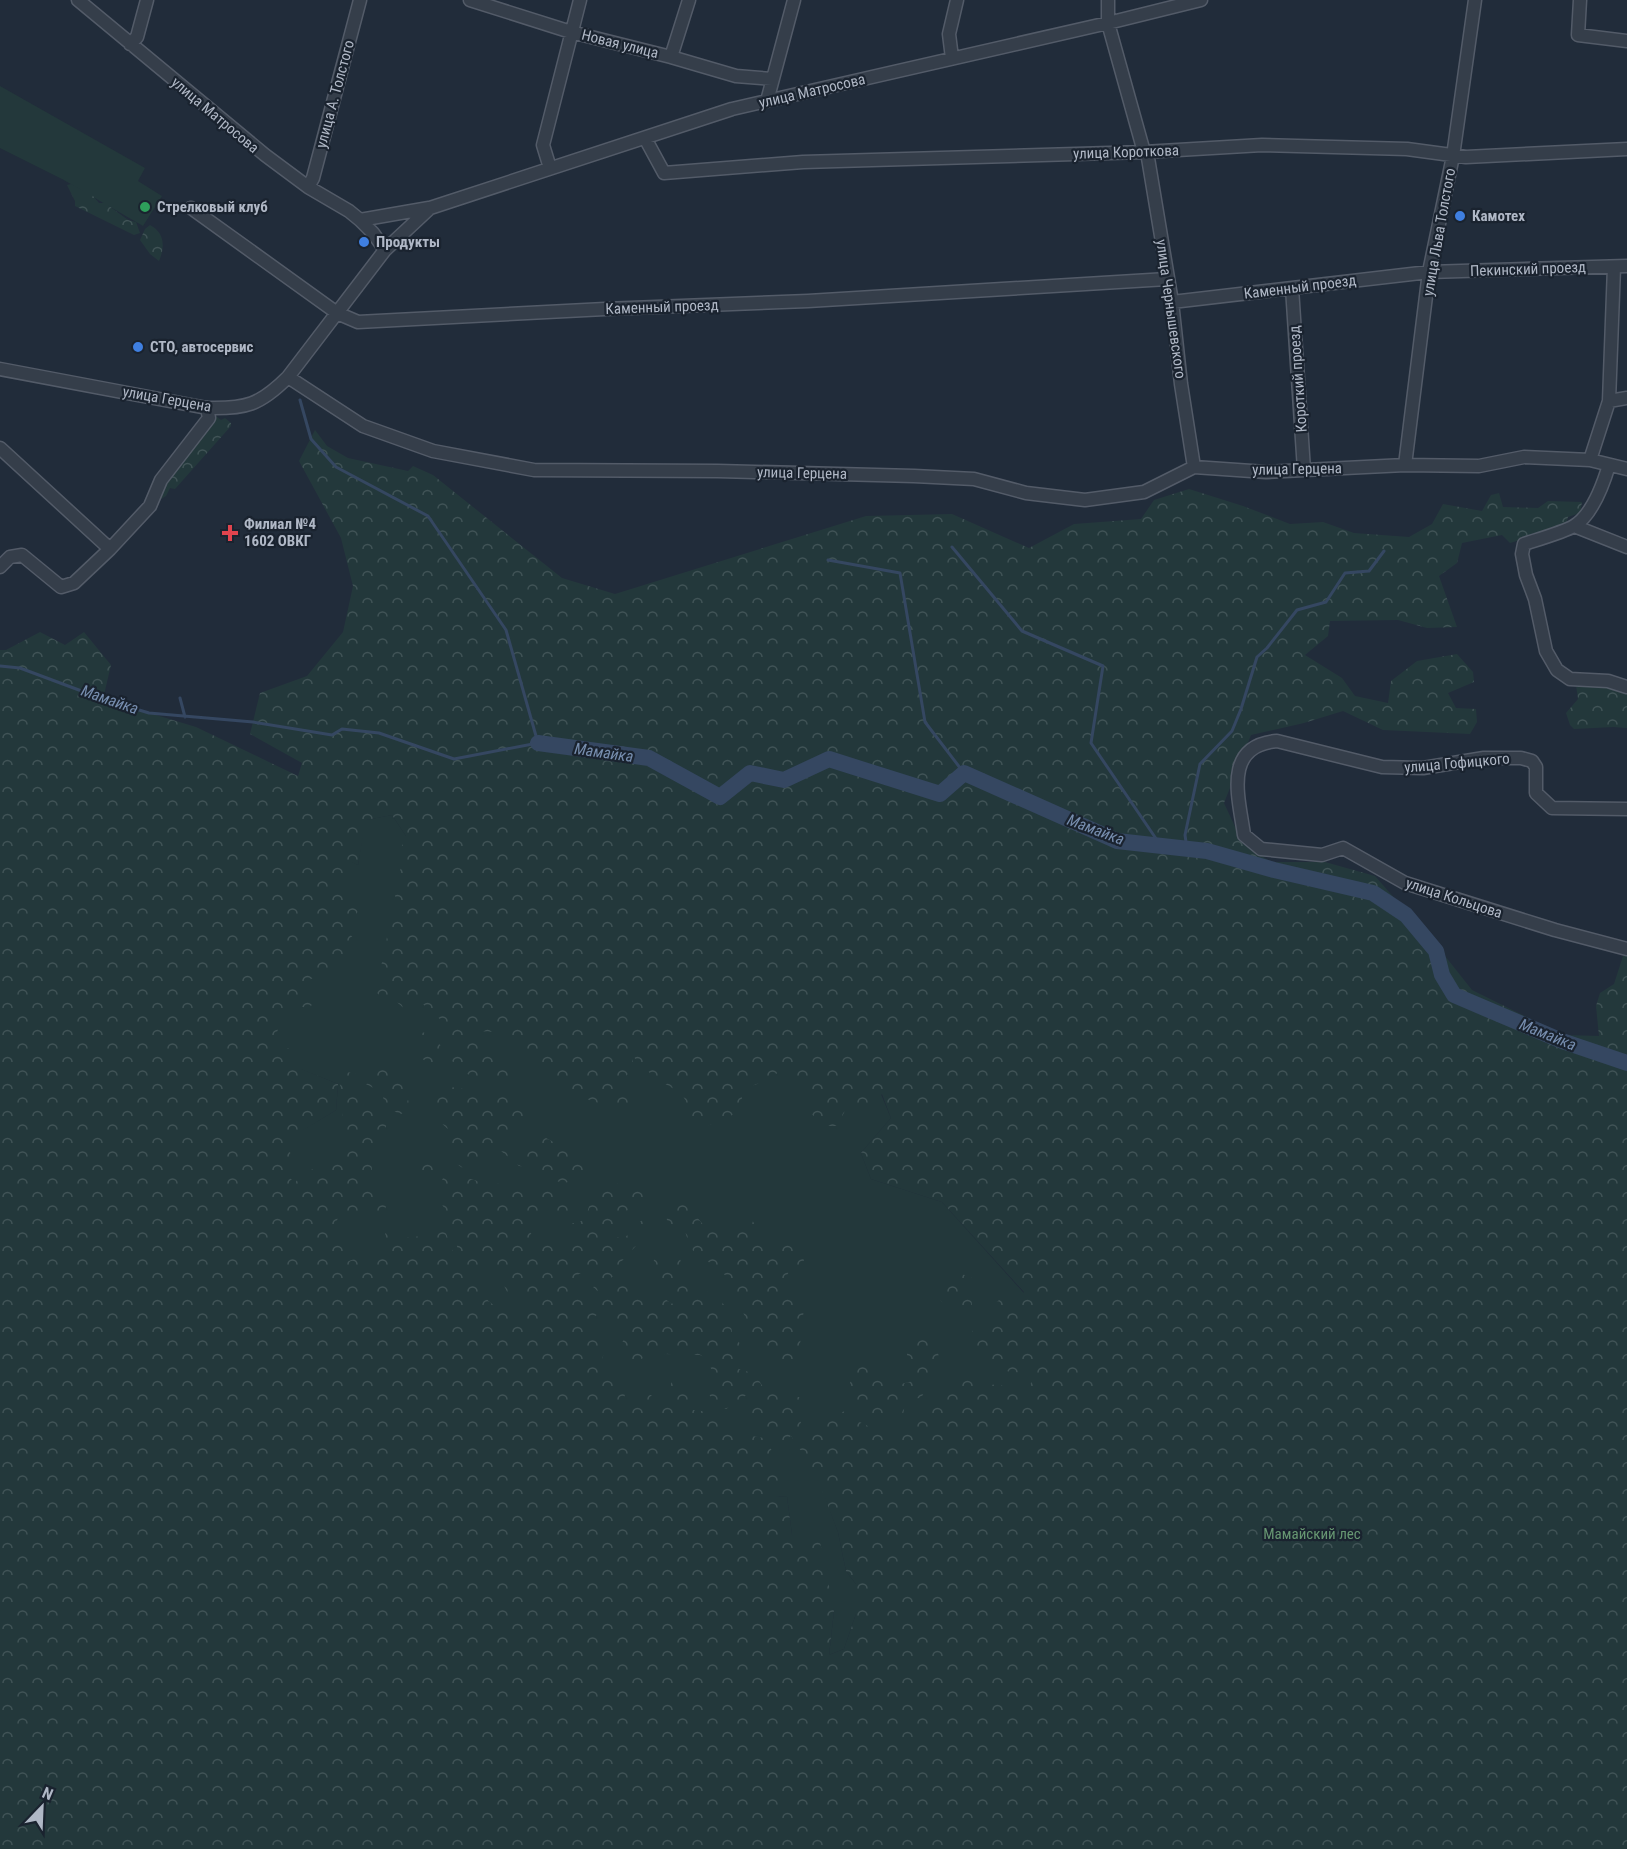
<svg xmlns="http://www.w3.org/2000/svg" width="1627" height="1849" font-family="'Roboto Condensed',sans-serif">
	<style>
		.grass { fill: #23383b }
		.forest { fill: url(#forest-crowns); fill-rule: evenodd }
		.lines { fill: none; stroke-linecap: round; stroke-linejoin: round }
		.stream { stroke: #354761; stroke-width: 3 }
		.river { stroke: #354761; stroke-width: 16 }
		.minor-casing { stroke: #535b68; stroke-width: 15 }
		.minor { stroke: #353e4a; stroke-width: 12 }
		.leisure-dot { fill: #2e9e5b; stroke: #1a232f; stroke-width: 2 }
		.shop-dot { fill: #3f7fe0; stroke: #1a232f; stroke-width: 2 }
		.health-dot { fill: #e0444e; stroke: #1a232f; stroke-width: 2 }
		.labels { text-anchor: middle; stroke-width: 4.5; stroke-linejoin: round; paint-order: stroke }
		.street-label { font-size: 15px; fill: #b0b8c6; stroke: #1a232f }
		.poi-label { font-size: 15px; font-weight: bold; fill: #b0b8c6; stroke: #1a232f; text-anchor: start }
		.park-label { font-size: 15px; fill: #679772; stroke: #1a232f }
		.water-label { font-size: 16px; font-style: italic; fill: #778eaf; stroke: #1a232f }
	</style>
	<defs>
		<pattern id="forest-crowns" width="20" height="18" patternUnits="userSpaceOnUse" patternTransform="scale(1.5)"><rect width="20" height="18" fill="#23383b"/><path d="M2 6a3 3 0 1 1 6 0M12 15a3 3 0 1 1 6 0" fill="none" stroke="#405356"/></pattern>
	</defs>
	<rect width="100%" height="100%" fill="#212c3a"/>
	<path class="grass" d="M0 86 145 168 138 181 162 196 143 226 62 179 0 148Z
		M392 815 406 836 793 1048 881 1094 891 1118 861 1153 871 1179 942 1202 1059 1332 1033 1389 818 1477 838 1532 846 1571 856 1584V1614L844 1649 829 1655 834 1610 792 1535 787 1497 776 1496 666 1445 340 1264 250 1161 336 1110 338 1084 300 1069 249 1080 345 858 358 865 365 820Z"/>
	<path class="forest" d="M71 184 93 196 99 203H105L128 220 136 222 140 233 134 235 75 206V201L67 185Z
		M150 225C165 233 165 247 159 261L150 254 140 240 145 229Z
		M216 416 221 420 225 418 231 423V426L175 489 170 488 166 496 161 499 159 496 163 483 207 428 211 427V421Z
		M315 430 327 446 348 458 408 471 413 466 433 475 562 578 615 594 866 516 952 514 1029 548 1074 524 1141 519 1154 500 1189 489 1243 506 1290 524 1323 522 1354 533 1409 537 1432 524 1443 504 1482 511 1491 495 1499 493 1503 507 1538 508 1548 501 1582 502 1580 513 1568 517 1565 527 1510 543 1502 535 1462 543 1457 563 1439 576 1457 627 1427 628 1398 620 1330 621 1328 636 1305 655 1342 678 1355 696 1388 703 1391 681 1417 661 1457 654 1473 672 1474 682 1448 693 1456 708 1476 709 1477 722 1470 734 1383 730 1343 711 1304 723 1251 735 1224 803 1243 844 1271 862H1325L1375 876 1445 956 1472 990 1563 1035 1599 1036 1596 1006 1600 993 1614 984 1623 956H1627V1849H0V650H6L40 632 65 645 84 632 111 665 103 699 196 727 298 776 302 763 250 734 260 693 307 676 343 632 353 586 341 538 299 461ZM392 815 406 836 401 848 402 864 394 891 397 904 388 932 376 992 379 995 391 997 407 1011 413 1010 409 998 413 997C428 1008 459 1029 451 1051L445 1050 430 1034 421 1032 418 1055 432 1067 437 1068 444 1059 450 1058 460 1072 481 1078H485L488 1074 492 1079 505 1080 514 1071C505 1054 489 1045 472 1035L476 1031 497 1032 502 1035 518 1055 531 1062 557 1089 624 1112 630 1107 632 1090 615 1087C621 1081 634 1071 633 1062 632 1053 627 1052 629 1043L637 1064 645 1066C652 1083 682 1087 686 1102 687 1106 686 1113 686 1117L700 1129 737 1113 741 1109C742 1078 751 1091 770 1078 777 1074 783 1068 789 1063L793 1065 788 1081 800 1090 814 1095 818 1107 811 1108 810 1113 826 1126H837L847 1107C868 1117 868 1109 882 1094L891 1118 861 1153 871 1179 942 1202 1024 1292 1022 1295C1010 1295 999 1296 992 1308L996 1323 984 1330H973L968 1345 969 1352C992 1369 999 1372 1028 1373L1032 1379 1030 1386 1014 1390 1000 1385 978 1384 968 1376 956 1377 949 1388 930 1395 923 1412 914 1421 902 1419 898 1434C882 1439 878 1431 866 1425 855 1420 855 1420 846 1411L823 1417 812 1435 798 1429 801 1423 798 1415 803 1403 801 1397H781L772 1392 765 1396 762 1401 753 1403 750 1415 753 1423 772 1435 781 1446 787 1447 790 1444V1436L792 1437 795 1444 806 1456 817 1477 838 1532 846 1571 856 1584V1614L844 1649 829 1655 834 1610 820 1542 792 1535 787 1497 776 1496C786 1478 775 1453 764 1438L752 1436 747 1431 736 1427 728 1418 717 1413 686 1409 685 1405 693 1390C688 1383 683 1375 673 1379L660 1408H657L658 1403 651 1395 640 1396 633 1400 632 1411 624 1416 625 1390 618 1384 617 1377 599 1368 604 1353 589 1320 600 1313 602 1319 624 1339 611 1364 634 1365 643 1358H658L665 1354 700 1355 706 1358 714 1375C708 1391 705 1404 726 1409L741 1400 746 1395H759L763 1387 755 1374 736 1368V1363L743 1361 744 1349 732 1333 730 1314 718 1296 695 1287 683 1268 679 1256 666 1255 655 1258 647 1276 667 1286 675 1300 672 1304 661 1296 650 1295 639 1285 630 1281 621 1282 610 1288 598 1285 593 1287 603 1296 601 1299C584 1296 581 1295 575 1278L579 1274 595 1273 607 1282 612 1277H623L620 1267 622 1261 645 1236 648 1222 644 1220 638 1222 624 1239 609 1235V1233L621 1213 631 1209 648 1195 646 1177 643 1174 637 1185 626 1190 615 1182 599 1184 592 1196 585 1220 570 1224V1239C554 1243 541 1250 530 1232 544 1200 555 1231 572 1215L566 1202 554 1191 521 1185 484 1183 447 1172 440 1183 437 1199C452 1213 456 1241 460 1261L469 1266C489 1262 501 1277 508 1294L518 1296 526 1292 529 1303C516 1314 496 1311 486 1298L494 1288 493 1281 482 1278 469 1280 456 1269 453 1252 442 1222 440 1221C429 1229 418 1241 404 1237 395 1234 396 1232 385 1231L386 1243 389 1247 343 1263 361 1248 358 1240 330 1235 339 1216 334 1200 342 1204 350 1216 363 1212 381 1220 391 1193 382 1189H369L372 1172 371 1150 386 1133V1123L370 1109 360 1089 355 1073 345 1072 339 1080C344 1100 342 1121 344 1142 332 1158 324 1168 303 1172L295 1183 289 1177 292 1160 287 1140 336 1110 338 1084 301 1069C304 1054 296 1044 280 1050L274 1041 286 1006 288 1005 310 1008C315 1000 313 995 308 987L311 979 345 969 351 958 353 938 350 934V927L358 911 353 905 344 899 347 892 344 880 345 859 358 865 366 820Z
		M1605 683 1627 690V728L1613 727 1574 729 1570 725 1566 713 1578 699 1576 685Z
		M381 1067C402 1081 408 1088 410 1113L400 1114 387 1108 381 1092 362 1082 365 1071Z
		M451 1087 512 1097 526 1108 527 1122 506 1144 518 1151 530 1150 537 1138H546L601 1167 602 1176 563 1183 543 1177 528 1167 519 1166 495 1146 488 1149 482 1166 473 1172C453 1167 447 1153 453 1134L434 1116 432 1090Z
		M433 1154 443 1162 439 1175 436 1177 412 1172 418 1157H428Z
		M682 1203 692 1211 705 1227 733 1226 747 1212C756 1225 762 1241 778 1244 785 1245 791 1243 798 1245L804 1260 800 1269 790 1270 785 1279 793 1295 806 1305 801 1322 800 1353 792 1365H782L750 1331 739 1301 727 1277 713 1264 697 1257 689 1244 685 1231 669 1224 663 1211 671 1204Z
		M951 1273C960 1274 971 1274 976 1283L971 1296 972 1305 966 1314 948 1311C944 1300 937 1300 933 1292 939 1281 944 1282 951 1273Z
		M919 1332 929 1335C932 1339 935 1343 937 1348 943 1363 929 1385 921 1398L906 1399 903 1415 880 1417 862 1409 849 1386 855 1368 863 1364H876L892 1380 901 1384 913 1381 906 1350 897 1337Z"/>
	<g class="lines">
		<path class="stream" d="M952 547 1022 631 1103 666 1091 743 1161 846
			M828 560 900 573 925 722 964 773
			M0 666 20 668 103 699 149 713 253 722 332 735 342 729 379 733 454 759 538 743 506 630 428 516 336 467 311 439 300 400
			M180 698 185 717
			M1187 849 1185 835 1200 764 1232 731 1241 709 1257 657 1267 648 1297 610 1326 602 1345 573 1369 571 1384 551"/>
		<path class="river" d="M538 743 649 758 720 797 750 773 784 780 829 759 940 794 964 773 1117 841 1207 851 1274 870 1373 893 1406 915 1436 951 1442 975 1454 995 1562 1041 1627 1063"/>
		<g class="minor-casing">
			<path id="minor" d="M78 0 265 155 308 187 349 211 360 220 429 208
				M470 0 571 32 671 57 736 76 772 79
				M1108 0V23L1144 152
				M1580 0 1578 35 1627 41
				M130 44 137 37 147 0
				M671 57 689 0
				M952 58 949 34 957 0
				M767 101 794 0
				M645 138 664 173 803 162 1144 152 1262 145 1407 149 1466 157 1627 149
				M1147 152 1172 302 1181 384 1194 467
				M550 168 543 145 580 0
				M308 187 313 178 360 0
				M191 208 337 313 358 322 605 309 808 301 1167 279
				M360 220 373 233 385 250 430 208 732 109 1108 23 1201 0
				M1292 288 1304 470
				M1172 302 1429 272 1627 266
				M0 369 207 408C246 409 260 405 288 377L363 426 433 451 534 470 718 471 914 476 974 479 1026 493 1085 500 1144 492 1194 467 1266 472 1405 465 1479 466 1524 457 1590 460 1627 469
				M288 377 385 250
				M1609 401 1627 398
				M0 448 110 549
				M1590 460 1609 401 1614 267
				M1405 465 1429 272 1453 156 1475 0
				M1609 465C1603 485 1592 515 1574 526 1564 532 1536 540 1524 544L1522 554 1526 575 1535 599 1546 651 1557 670 1570 679 1608 681 1627 687
				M1574 526 1627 547
				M0 567 10 557 22 555 61 587 74 583 110 549 150 506 161 480 209 418 207 408
				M1627 809 1552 808 1536 793V767L1532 761 1521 758H1484L1423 768 1382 767 1277 741C1222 746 1239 798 1244 835L1261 849 1322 855 1343 848 1405 883 1555 930 1627 949"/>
		</g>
		<use href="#minor" class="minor"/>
	</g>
	<circle class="leisure-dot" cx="145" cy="207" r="6"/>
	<g class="shop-dot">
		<circle cx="1460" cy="216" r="6"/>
		<circle cx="364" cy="242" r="6"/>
		<circle cx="138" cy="347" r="6"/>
	</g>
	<path class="health-dot" d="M227 524h6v6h6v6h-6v6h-6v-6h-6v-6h6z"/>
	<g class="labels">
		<g class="street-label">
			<text transform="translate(620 44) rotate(14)" y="5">Новая улица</text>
			<text transform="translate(812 91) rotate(-13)" y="5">улица Матросова</text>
			<text transform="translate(335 94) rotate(-75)" y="5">улица А. Толстого</text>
			<text transform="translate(215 115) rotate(40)" y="5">улица Матросова</text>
			<text transform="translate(1126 152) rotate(-2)" y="5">улица Короткова</text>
			<text transform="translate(1439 232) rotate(-80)" y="5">улица Льва Толстого</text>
			<text transform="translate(1528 269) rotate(-2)" y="5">Пекинский проезд</text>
			<text transform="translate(1300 287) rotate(-7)" y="5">Каменный проезд</text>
			<text transform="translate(662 307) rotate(-2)" y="5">Каменный проезд</text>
			<text transform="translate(1171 309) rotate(82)" y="5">улица Чернышевского</text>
			<text transform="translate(1298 379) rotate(-94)" y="5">Короткий проезд</text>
			<text transform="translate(167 399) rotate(10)" y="5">улица Герцена</text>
			<text transform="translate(1297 469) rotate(-1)" y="5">улица Герцена</text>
			<text transform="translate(802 473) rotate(1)" y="5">улица Герцена</text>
			<text transform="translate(1457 763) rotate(-5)" y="5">улица Гофицкого</text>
			<text transform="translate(1454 898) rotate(18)" y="5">улица Кольцова</text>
		</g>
		<g class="poi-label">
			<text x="157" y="212">Стрелковый клуб</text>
			<text x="1472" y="221">Камотех</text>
			<text x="376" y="247">Продукты</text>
			<text x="150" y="352">СТО, автосервис</text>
			<text x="244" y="529">Филиал №4<tspan x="244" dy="17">1602 ОВКГ</tspan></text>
		</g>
		<g class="park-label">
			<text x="1312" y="1539">Мамайский лес</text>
		</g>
		<g class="water-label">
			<text transform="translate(110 699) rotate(19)" y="6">Мамайка</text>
			<text transform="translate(604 752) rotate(8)" y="6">Мамайка</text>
			<text transform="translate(1096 829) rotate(21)" y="6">Мамайка</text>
			<text transform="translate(1548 1034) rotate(22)" y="6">Мамайка</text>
		</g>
	</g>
	<g transform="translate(42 1807) rotate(23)" stroke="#1a232f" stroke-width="4.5" paint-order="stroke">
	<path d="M0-4.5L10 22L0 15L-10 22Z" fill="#b0b8c6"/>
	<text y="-9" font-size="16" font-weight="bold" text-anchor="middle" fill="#b0b8c6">N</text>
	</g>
</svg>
